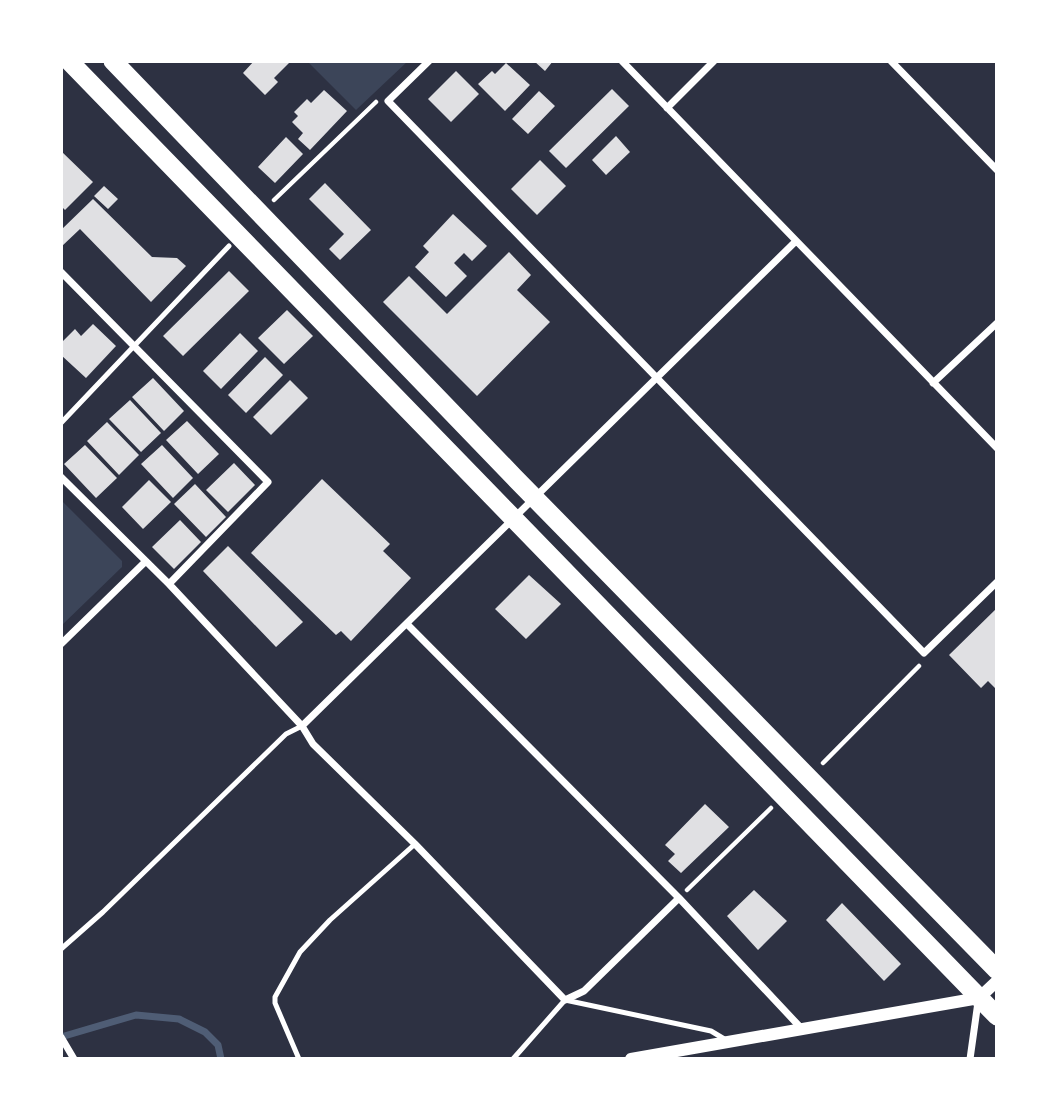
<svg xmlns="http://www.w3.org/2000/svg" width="1058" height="1120" font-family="'PT Sans Narrow',sans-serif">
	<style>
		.green { fill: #3c4559 }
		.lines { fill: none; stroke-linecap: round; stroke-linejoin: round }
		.stream { stroke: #4f5d75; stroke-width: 7 }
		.building { fill: #e0e0e3 }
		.path { stroke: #fff; stroke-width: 4.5 }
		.service { stroke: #fff; stroke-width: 5 }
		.minor { stroke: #fff; stroke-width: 7 }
		.tertiary { stroke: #fff; stroke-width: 12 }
		.trunk { stroke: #fff; stroke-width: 19 }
	</style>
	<rect width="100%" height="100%" fill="#2d3142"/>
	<path class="green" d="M307 61H408L356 110Z
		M61 500 122 561V567L61 626Z"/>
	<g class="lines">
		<path class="stream" d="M61 1037 136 1015 179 1019 205 1032 218 1045 221 1059"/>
	</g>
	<path class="building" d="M254 61H291L274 78 278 82 265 95 243 73Z
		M534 61H553L545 71Z
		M506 63 530 85 505 111 478 84 492 71 495 74Z
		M456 71 479 94 451 122 428 99Z
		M612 89 629 106 566 168 549 151Z
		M324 90 347 111 310 150 298 139 303 133 292 122 298 116 294 112 307 99 311 103Z
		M539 91 555 106 528 134 512 119Z
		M616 136 630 152 606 175 592 160Z
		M286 137 303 154 275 183 258 167Z
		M61 151 93 182 65 210 61 206Z
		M540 160 566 186 537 215 511 189Z
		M325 183 371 230 340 260 329 249 344 234 309 199Z
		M104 186 118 199 108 209 94 196Z
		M93 199 152 257 177 258 186 266 151 302 80 229 61 247V230Z
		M453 214 487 246 472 261 464 253 454 263 467 276 446 297 415 267 429 252 423 246Z
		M509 252 531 275 517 290 550 322 477 396 383 302 409 276 447 314Z
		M229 271 249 291 183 356 163 336Z
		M287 310 313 336 284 364 258 338Z
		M93 324 116 346 86 378 61 355V343L75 329 81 336Z
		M240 333 258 351 221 389 203 371Z
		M265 357 283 375 246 413 228 395Z
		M153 378 184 411 164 431 132 397Z
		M290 380 308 398 271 435 253 417Z
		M130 400 161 433 141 452 109 419Z
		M187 421 219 454 198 474 166 440Z
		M107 422 139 455 119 475 87 441Z
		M85 445 117 478 96 498 64 464Z
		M162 445 193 478 173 498 141 464Z
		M234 463 255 485 228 512 206 490Z
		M322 479 390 544 383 551 411 578 351 641 341 631 336 635 251 553Z
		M149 480 171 502 143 529 122 507Z
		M195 484 226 517 206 537 174 504Z
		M180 520 201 542 174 569 152 547Z
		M228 546 303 622 276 647 203 571Z
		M529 575 561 604 526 639 495 609Z
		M997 608V690L988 681 981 688 949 655Z
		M705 804 729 827 681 873 668 861 675 854 665 845Z
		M754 890 787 921 758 950 727 916Z
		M842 903 901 964 884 981 826 920Z"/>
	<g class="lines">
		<path class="path" d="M274 200 376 102
			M823 763 919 666
			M687 890 771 808"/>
		<path class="service" d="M61 423 229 246
			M61 949 103 912 286 734 302 726
			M299 1059 275 1003V997L300 952 330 920 415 844
			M513 1059 565 1000 711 1031 726 1040"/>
		<path class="minor" d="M429 61 388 101 924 653 997 582
			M622 61 997 448
			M891 61 997 170
			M667 108 714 61
			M61 272 268 482 169 584
			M933 383 997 323
			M61 477 169 584 302 726 313 744 415 844 565 1000 584 991 679 898 801 1028
			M407 624 679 898
			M61 644 145 562
			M302 726 795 242
			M61 1037 74 1059
			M970 1059 978 1002"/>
		<path class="tertiary" d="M631 1059 979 998 997 981"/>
		<path class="trunk" d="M69 61 997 1016
			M113 61 514 477 997 970"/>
	</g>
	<rect width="1058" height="1120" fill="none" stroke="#ffffff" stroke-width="126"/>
</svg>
